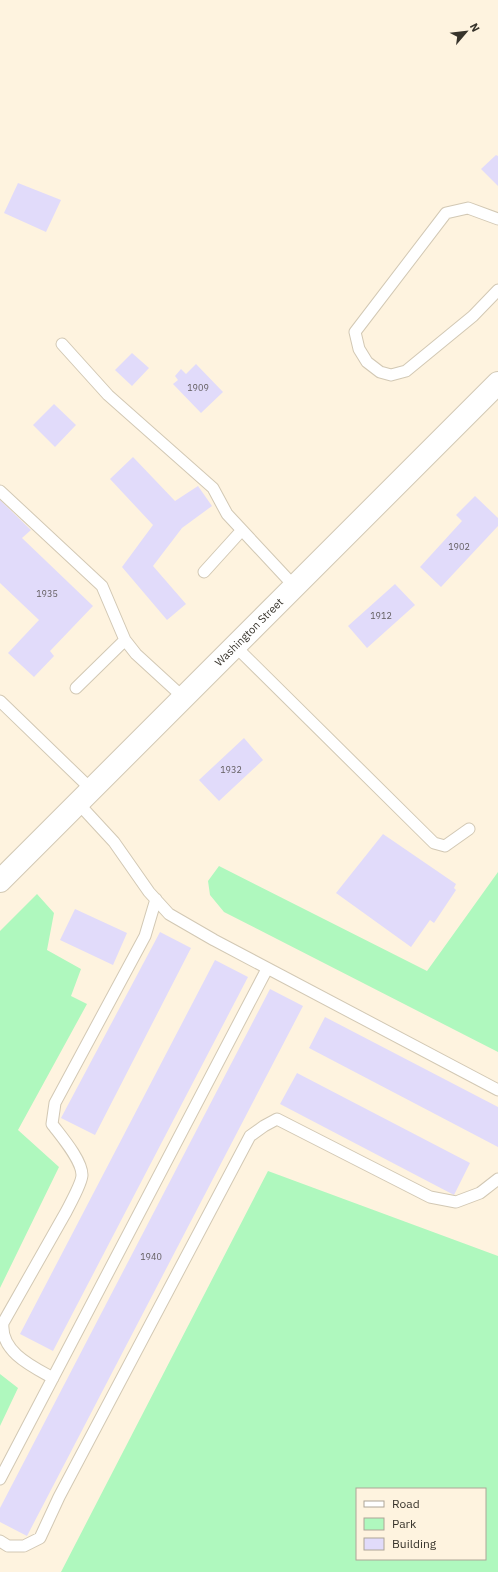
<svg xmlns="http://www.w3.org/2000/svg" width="498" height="1572" font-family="'IBM Plex Sans',sans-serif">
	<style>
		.green { fill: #aff8be; fill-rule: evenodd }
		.building { fill: #e1dbfa }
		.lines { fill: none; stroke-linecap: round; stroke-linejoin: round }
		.lane-casing { stroke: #d2c8b4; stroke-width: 13 }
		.primary-casing { stroke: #d2c8b4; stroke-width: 24 }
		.lane { stroke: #fff; stroke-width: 11 }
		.primary { stroke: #fff; stroke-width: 22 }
		.labels { text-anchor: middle; stroke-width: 4; stroke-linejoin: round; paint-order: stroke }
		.number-label { font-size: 9px; fill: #625d5f }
		.street-label { font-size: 11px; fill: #37332b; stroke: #fef3df }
	</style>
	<rect width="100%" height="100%" fill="#fef3df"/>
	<path class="green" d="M219 866 427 971 498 872V1052L224 912 210 895 208 881Z
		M37 894 54 913 47 950 81 969 71 996 87 1004 18 1130 59 1167 0 1288V931Z
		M268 1171 498 1256V1572H61ZM357 1489H485V1559H357Z
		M0 1374 18 1388 0 1426Z"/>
	<path class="building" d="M496 155 498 156V186L481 169Z
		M18 183 61 200 46 232 4 213Z
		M132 353 149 368 132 386 115 370Z
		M196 364 223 392 201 413 173 384 178 380 175 376 181 369 186 374Z
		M54 404 76 425 55 447 33 425Z
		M133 457 175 501 198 486 212 506 182 528 153 566 186 604 167 620 122 567 153 525 110 479Z
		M475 496 498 518V526L441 587 420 567 462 521 456 515Z
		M0 500 31 530 22 538 93 606 50 651 54 656 34 677 8 653 39 620 0 583Z
		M395 584 415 605 367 648 348 626Z
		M244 738 263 760 219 801 199 780Z
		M383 834 456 884 454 888 456 890 434 923 430 920 411 947 336 893Z
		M75 909 127 933 113 965 60 940Z
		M160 932 191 948 95 1135 61 1118Z
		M215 960 248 977 53 1351 20 1334Z
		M270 989 303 1006 27 1536 0 1522V1508Z
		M325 1017 498 1107V1147L309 1048Z
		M297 1073 470 1163 454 1195 280 1104Z"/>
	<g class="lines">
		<g class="lane-casing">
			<path id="lane" d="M498 219 468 208 446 213 355 332 359 349 367 362 380 372 391 375 406 371 473 316 498 290
				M62 344 108 395 213 488 227 514 295 587
				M0 491 102 586 125 640 136 654 184 698
				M204 572 242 530
				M235 646 434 843 445 846 469 829
				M76 688 125 640
				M0 701 92 790
				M78 803 114 842 149 892 169 914 214 940 498 1090
				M53 1378C33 1367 0 1352 3 1323L66 1212C70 1204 82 1183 82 1175 82 1160 61 1136 52 1124L55 1103 145 936 156 899
				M0 1479 267 969
				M0 1541 8 1546H24L40 1538 59 1497 250 1136 264 1126 277 1119 430 1197 456 1202 480 1193 498 1179"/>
		</g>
		<g class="primary-casing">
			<g id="primary">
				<path id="s1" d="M0 881 498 383"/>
			</g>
		</g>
		<use href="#lane" class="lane"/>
		<use href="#primary" class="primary"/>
	</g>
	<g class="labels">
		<g class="number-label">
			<text x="198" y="391">1909</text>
			<text x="459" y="550">1902</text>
			<text x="47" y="597">1935</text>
			<text x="381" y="619">1912</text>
			<text x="231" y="773">1932</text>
			<text x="151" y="1260">1940</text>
		</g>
		<g class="street-label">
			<text dy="4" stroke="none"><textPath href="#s1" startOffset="352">Washington Street</textPath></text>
		</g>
	</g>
	<rect x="356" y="1488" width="130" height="72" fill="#fef3df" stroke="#aea697"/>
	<rect x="364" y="1501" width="20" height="6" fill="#ffffff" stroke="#aea697"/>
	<text x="392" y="1508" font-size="12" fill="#37332b">Road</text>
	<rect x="364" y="1518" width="20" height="12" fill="#aff8be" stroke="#aea697"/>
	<text x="392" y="1528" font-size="12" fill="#37332b">Park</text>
	<rect x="364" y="1538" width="20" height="12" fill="#e1dbfa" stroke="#aea697"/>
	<text x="392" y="1548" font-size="12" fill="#37332b">Building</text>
	<g transform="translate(466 32) rotate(62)" stroke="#fef3df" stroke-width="3" paint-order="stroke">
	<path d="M0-3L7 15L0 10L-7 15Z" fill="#37332b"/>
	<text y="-6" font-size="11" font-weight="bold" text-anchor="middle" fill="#37332b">N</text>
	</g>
</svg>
